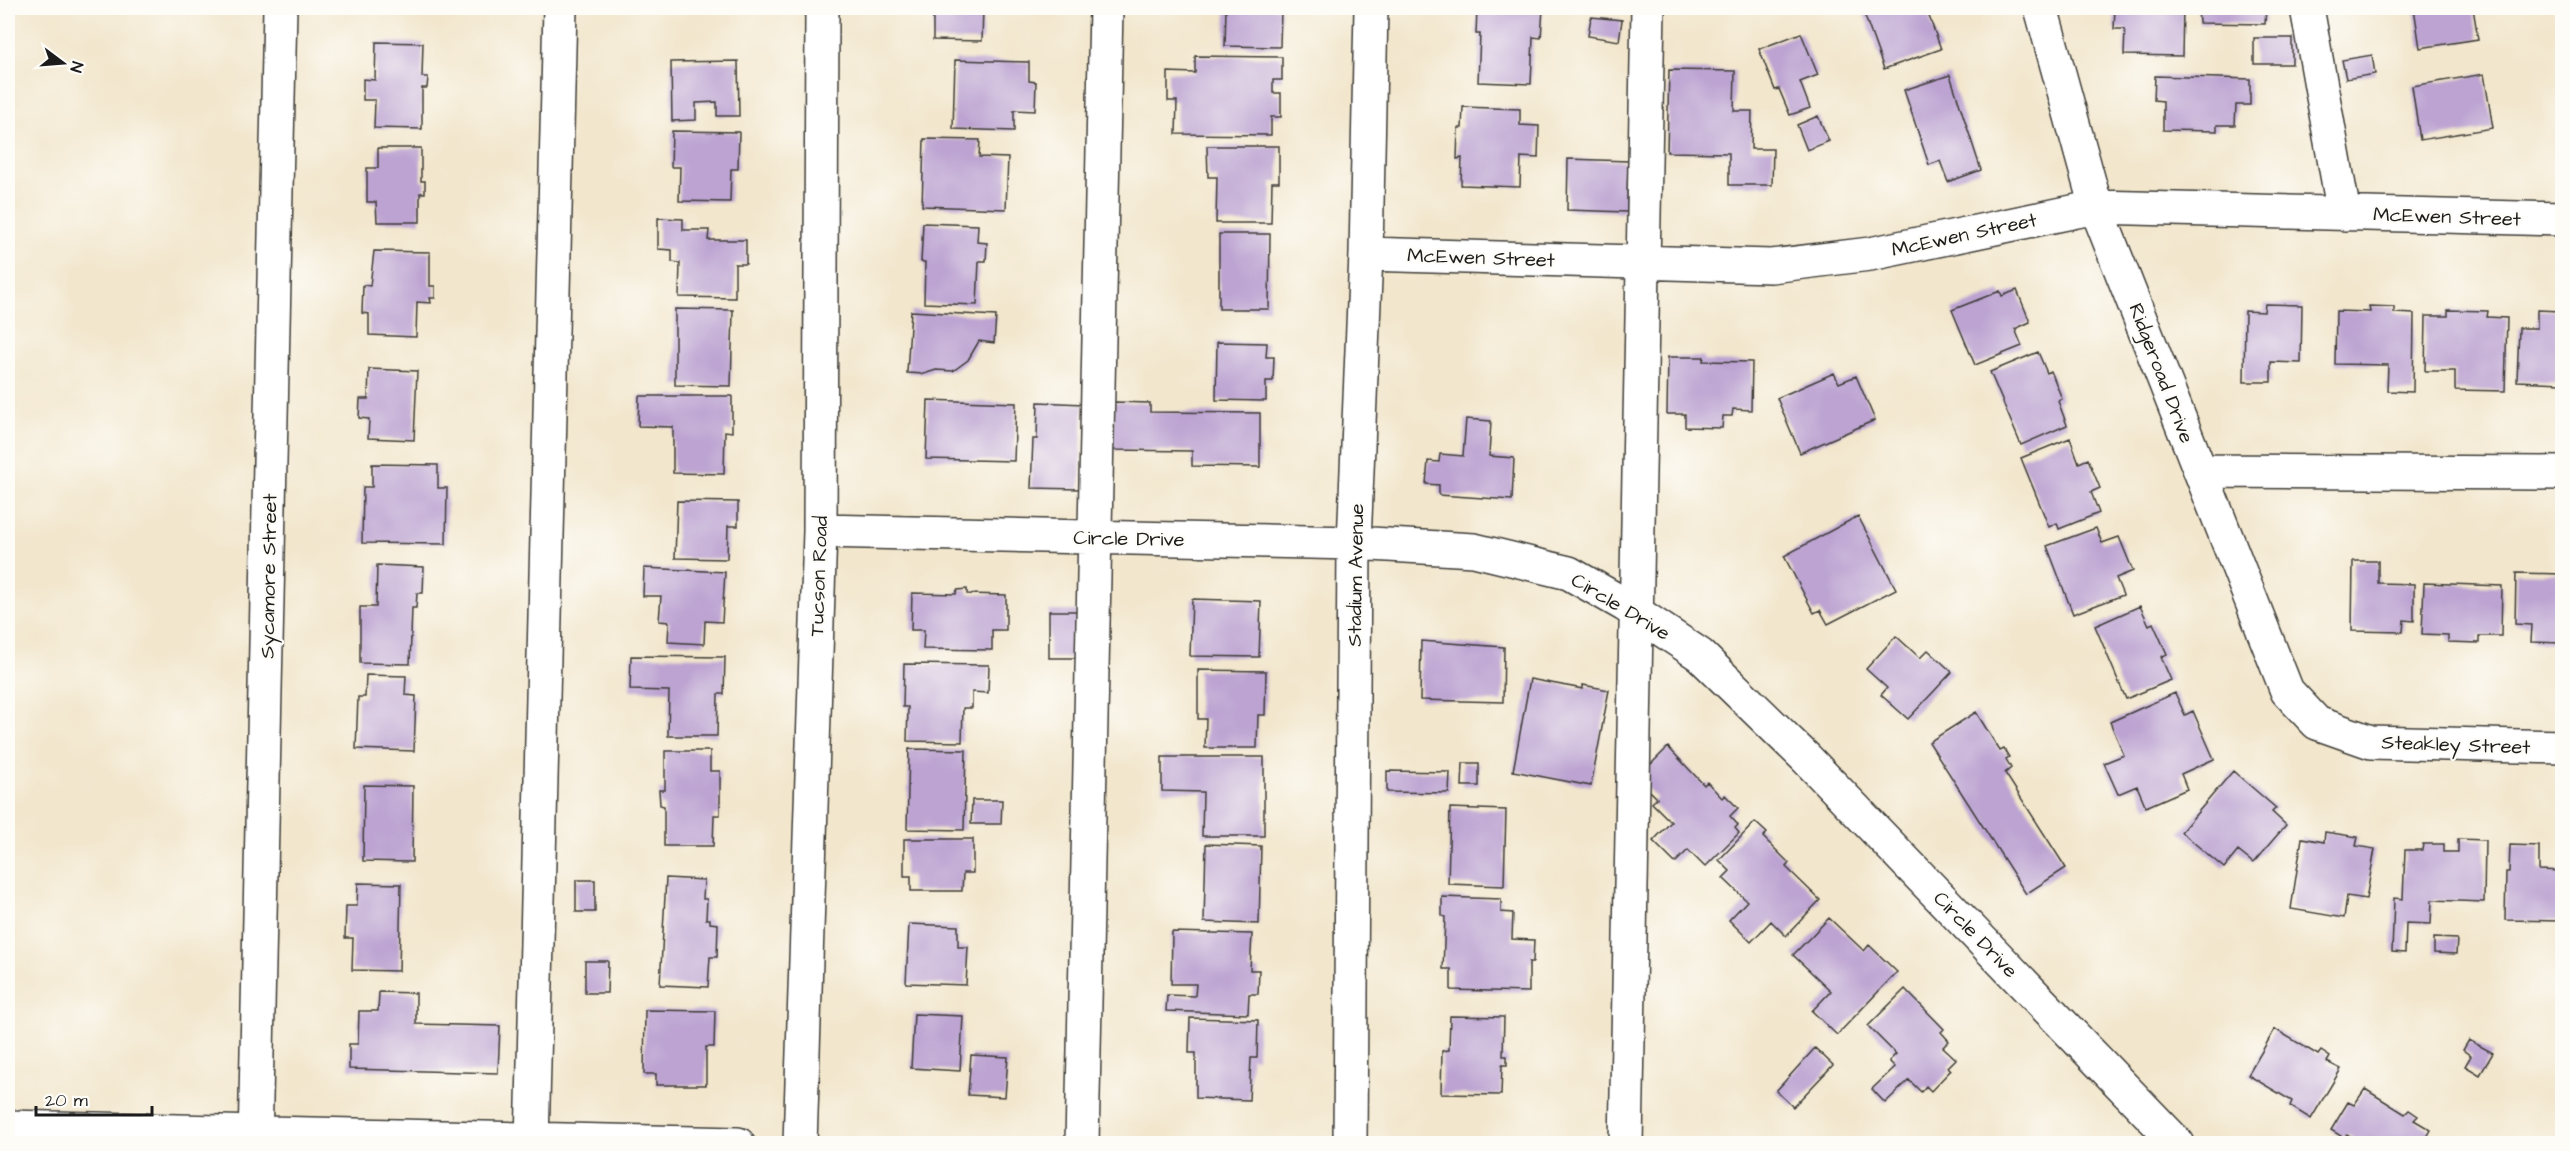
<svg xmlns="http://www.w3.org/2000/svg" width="2570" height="1151" font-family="'Architects Daughter',sans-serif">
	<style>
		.building { fill: #bca3d1 }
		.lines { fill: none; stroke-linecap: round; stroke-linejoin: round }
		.minor-casing { stroke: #3c3a36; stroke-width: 36 }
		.minor { stroke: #fff; stroke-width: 33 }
		.labels { text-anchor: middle; stroke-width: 4.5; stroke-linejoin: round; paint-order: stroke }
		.street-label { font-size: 20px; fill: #1c1c1c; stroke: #fdfcf7 }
	</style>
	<rect width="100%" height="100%" fill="#fdfcf7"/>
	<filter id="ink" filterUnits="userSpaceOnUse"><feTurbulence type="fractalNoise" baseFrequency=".0167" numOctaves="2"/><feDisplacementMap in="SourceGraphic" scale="12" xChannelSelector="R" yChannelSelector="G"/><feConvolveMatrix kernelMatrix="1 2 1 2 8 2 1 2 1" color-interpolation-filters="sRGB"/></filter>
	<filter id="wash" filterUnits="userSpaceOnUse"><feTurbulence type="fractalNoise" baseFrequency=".008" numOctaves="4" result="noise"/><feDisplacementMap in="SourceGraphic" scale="24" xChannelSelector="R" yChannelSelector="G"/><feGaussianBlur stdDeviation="1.35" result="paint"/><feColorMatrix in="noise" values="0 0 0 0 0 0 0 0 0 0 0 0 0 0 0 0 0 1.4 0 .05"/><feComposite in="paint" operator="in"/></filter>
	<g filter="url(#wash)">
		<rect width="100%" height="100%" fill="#f2e6cc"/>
		<g id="blocks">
			<path class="building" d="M933 8H983L982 41 933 40Z
				M1226 8H1281L1280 47 1225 46Z
				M1477 8H1543L1541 38 1533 37 1531 84 1478 82 1480 34H1476Z
				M1862 8H1926L1941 49 1884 69Z
				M2115 8H2183L2182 56 2124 55 2125 29H2114Z
				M2198 8H2266L2265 24 2199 23Z
				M2414 8H2473L2478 39 2420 48Z
				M1591 17 1622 20 1619 41 1588 36Z
				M1801 33 1818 75 1800 82 1810 108 1790 115 1779 89 1775 90 1759 49Z
				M2254 38H2292V64H2254Z
				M376 42 423 43 422 77H428L427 88H422V129L374 128 375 100H363V79L375 80Z
				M2372 55 2375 74 2346 79 2342 60Z
				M1195 56 1282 57V80H1273V93H1281V117H1271V135L1176 134 1177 101H1168V72L1195 73Z
				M955 60 1029 62V81L1036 82 1035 111 1014 110V131L953 129Z
				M738 61 739 116H717V102L696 103V120L672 121 671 62Z
				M1669 70 1735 71 1734 111H1752L1751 149H1773L1772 185H1729V153L1667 152Z
				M2484 74 2493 128 2420 140 2412 86Z
				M1950 75 1981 170 1948 182 1940 161 1929 165 1904 90Z
				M2155 76 2250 79V105H2236L2235 125H2217V131L2163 130V101L2154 100Z
				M1463 107 1520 109V125L1539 126 1538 158 1521 157 1520 187 1461 185 1462 158 1457 159 1458 128H1462Z
				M1818 116 1829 141 1807 150 1797 125Z
				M672 131 739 132 738 169H731L730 202 679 201 680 167H671Z
				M924 139 980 140 979 157 1008 158 1006 209 922 206Z
				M1207 146H1279V182H1272L1271 223H1216L1217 177H1208Z
				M378 148H421V181H425V193H420V222H377L376 202H367V168H378Z
				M1568 159 1628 161 1627 212 1567 210Z
				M658 218 683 219V230H709L708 240H746V264H735V298L679 297 680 263 672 262V250L658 249Z
				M923 223 978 225 977 242 987 243 986 261H979L977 305 924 303 925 262H921Z
				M1219 234H1270L1269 309H1219Z
				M374 251 430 252V286H435V298H430L431 303 417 302 416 337 369 335V314L362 313 363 285 370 286Z
				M2017 290 2030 322 2015 329 2022 346 1975 365 1952 310 2000 291 2002 296Z
				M2265 304 2302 305 2301 363 2271 362V382H2244L2245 311 2264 312Z
				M2369 306 2394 307V313L2414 314 2413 392 2387 391 2388 365 2335 364 2336 311 2370 312Z
				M675 309 733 310 731 386 675 385Z
				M2448 310 2488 311 2487 317 2507 318 2505 391 2455 390V371H2425L2426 316H2448Z
				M2537 310 2562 311V383L2517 381 2519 328H2537Z
				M911 311 996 316 994 343 979 341 968 360 953 371 936 370 924 374 907 373Z
				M1217 342 1267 343 1266 357H1274L1273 381H1266V401L1216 400Z
				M2038 352 2047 373 2051 371 2062 399 2058 401 2067 425 2021 445 1990 372Z
				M1668 357H1704L1703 361 1752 362 1751 410 1733 409 1732 416H1723L1722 428 1685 427V414H1667Z
				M369 369 417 371 414 440 368 438 369 419 359 418 360 399H368Z
				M1834 373 1839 383 1856 376 1875 420 1800 453 1777 398Z
				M639 396H732V432L725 431 724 474 673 473V427L638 426Z
				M928 400 1016 403 1014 461 926 459Z
				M1038 402 1083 404 1080 489 1031 488 1033 439H1037Z
				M1114 402 1150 403V412L1260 413V467L1192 466V451L1113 450Z
				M1466 419 1491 421 1489 456 1514 458 1512 500 1439 495V485L1426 484 1428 461 1439 462 1440 454 1463 456Z
				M2070 438 2079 463 2088 459 2100 488 2091 492 2099 513 2059 529 2057 523 2049 527 2021 458Z
				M372 464 438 465V488H447L446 544 362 543 363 487H372Z
				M677 501 738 502V526H728L727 559 675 558Z
				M1858 516 1896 589 1828 624 1820 610 1814 613 1784 556Z
				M2096 528 2102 543 2119 537 2133 571 2116 578 2123 595 2073 614 2047 546Z
				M2353 561H2378V583L2414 584V621L2404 620 2403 632 2352 631Z
				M377 565 424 567 423 593H417L416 608H412L410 664 360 663V607H376Z
				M644 568 725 572 722 622 705 621 704 644 668 642 669 622 659 621 661 596H643Z
				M2516 573 2562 574V643L2531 642 2532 625 2515 624Z
				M2424 583 2502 586 2501 636H2479V643L2448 642V635L2422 634Z
				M967 589V594L1006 595V630H992V650L923 649 924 630H911L912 593 956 594 957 590Z
				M1192 599 1261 601 1259 657 1190 656Z
				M2140 606 2149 625 2153 623 2167 654 2161 657 2171 680 2126 699 2095 626Z
				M1049 611H1077L1076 658H1049Z
				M1896 636 1920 658 1928 650 1952 672 1908 719 1881 695 1887 688 1866 669Z
				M1421 641 1504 647 1503 702 1420 700Z
				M631 656 725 657 724 694H718L717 736H668L669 691 630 690Z
				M904 664 989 665 988 693 972 692V708H963L962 742 907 741 908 707H903Z
				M1198 670 1266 671 1265 715H1258L1257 748H1205L1206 719H1198Z
				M366 675 406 676 405 695 416 696 414 751 356 749 358 697H365Z
				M1530 679 1583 689V685L1609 690 1591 786 1513 771Z
				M2175 693 2185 715 2193 711 2214 759 2181 774 2187 789 2146 807 2137 786 2118 794 2104 763 2124 755 2110 722Z
				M1976 712 2000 751 2004 749 2009 757 2006 759 2011 768 2005 773 2066 868 2026 894 1929 742Z
				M1668 747 1704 785 1707 782 1722 798 1725 795 1738 808 1730 816 1738 825 1735 828 1739 833 1705 867 1688 850 1675 863 1653 841 1671 822 1652 803 1657 798 1637 778Z
				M909 749 966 750 964 830 907 829Z
				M665 751H710V771H720V815H714L713 846H664V806L660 805 659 790H665Z
				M1162 757H1264V836H1202L1203 792 1162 791Z
				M1463 763H1479V786H1462Z
				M1387 771 1450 772 1449 793 1387 792Z
				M2233 771 2276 808 2272 812 2286 825 2253 863 2238 851 2224 868 2181 832Z
				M364 785 413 786 412 862 363 861Z
				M972 800H1002L1001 824H971Z
				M1450 808 1506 810 1504 886 1448 884Z
				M1755 822 1767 833 1763 837 1789 863 1786 867 1820 900 1786 936 1771 921 1751 942 1729 920 1747 901 1723 878 1730 871 1719 860Z
				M2325 832 2358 837 2356 846 2375 849 2366 899 2347 896 2344 918 2291 909 2302 838 2324 842Z
				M904 839H973V873H963L962 891H911V876H904Z
				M2458 839 2485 840 2484 902 2432 900 2431 924 2406 923 2405 953 2392 952 2394 898 2403 899 2405 850H2422L2423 844H2444V852H2458Z
				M1206 844 1261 846 1259 924 1204 922Z
				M2510 845 2539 846V870L2562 871V921L2505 920 2506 872H2509Z
				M666 878 704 880 703 899H707L706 919H710V923L718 924 717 957H710L708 987 660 985Z
				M576 880H595V912H576Z
				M358 883 401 884 399 971 352 970 353 938H345L346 906H357Z
				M1442 897 1501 899V912L1513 913 1512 939 1534 940 1533 962H1529V992L1451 990V969H1443L1445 917 1442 916Z
				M1829 918 1864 951 1869 945 1897 972 1837 1035 1812 1011 1831 991 1793 955Z
				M909 924 958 926V947H968L966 985 906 983Z
				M1172 932 1252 934 1250 970H1259L1258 994H1249L1248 1014 1166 1011 1167 995 1195 996 1196 984H1171Z
				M2434 938 2457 939 2456 954 2434 953Z
				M585 961H608L607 993H585Z
				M1905 989 1944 1029 1941 1032 1949 1041 1943 1047 1956 1059 1948 1067 1951 1070 1931 1091 1926 1086 1921 1092 1909 1080 1885 1103 1872 1089 1895 1067 1889 1061 1896 1054 1868 1026Z
				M379 992 416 993V1024L500 1026 498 1073 349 1069V1044H358L359 1011H378Z
				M645 1010 715 1011 714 1047H706V1085H656V1074H644Z
				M914 1014 963 1016 960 1071 911 1068Z
				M1450 1016 1504 1017 1503 1056H1507V1065H1502L1501 1095 1441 1094 1442 1051 1449 1050Z
				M1190 1018 1258 1020 1257 1058H1251L1249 1100 1196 1098V1053H1189Z
				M2275 1029 2318 1055 2321 1051 2330 1057 2327 1062 2341 1069 2311 1119 2290 1106 2292 1101 2248 1075Z
				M2469 1040 2493 1053 2480 1075 2465 1066 2471 1056 2463 1050Z
				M1815 1048 1833 1065 1793 1107 1776 1091Z
				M971 1055 1008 1057 1005 1097 968 1095Z
				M2365 1089 2405 1114 2409 1110 2418 1116 2414 1120 2431 1130 2423 1144H2362L2347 1134 2344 1138 2331 1130 2348 1102 2354 1105Z"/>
		</g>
	</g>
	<g filter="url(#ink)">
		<use href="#blocks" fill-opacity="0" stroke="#3c3a36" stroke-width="1.5"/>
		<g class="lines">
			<g class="minor-casing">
				<path id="minor" d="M2041 8 2096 207 2287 691 2317 723 2371 742 2562 747
					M2307 8 2344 214
					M1366 254 1771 266 1870 254 2096 207 2562 219
					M2200 471 2562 473
					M820 531 1354 543 1474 550 1569 573 1625 605 1700 655 1806 758 2178 1144
					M8 1127 738 1144
					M255 1144 280 8
					M532 1144 560 8
					M800 1144 820 531 822 8
					M1082 1144 1106 8
					M1350 1144 1354 543 1366 254 1371 8
					M1626 1144 1648 8"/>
			</g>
			<use href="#minor" class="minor"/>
		</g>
	</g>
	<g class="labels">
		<g class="street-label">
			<text transform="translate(2447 216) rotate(2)" y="7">McEwen Street</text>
			<text transform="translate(1964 234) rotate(-12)" y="7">McEwen Street</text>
			<text transform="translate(1481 257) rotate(2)" y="7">McEwen Street</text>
			<text transform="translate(2162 373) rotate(69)" y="7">Ridgeroad Drive</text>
			<text transform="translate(1129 538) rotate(1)" y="7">Circle Drive</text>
			<text transform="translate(1355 575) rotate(-89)" y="7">Stadium Avenue</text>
			<text transform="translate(268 576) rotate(-89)" y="7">Sycamore Street</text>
			<text transform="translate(818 576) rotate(-88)" y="7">Tucson Road</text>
			<text transform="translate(1621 606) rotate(31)" y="7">Circle Drive</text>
			<text transform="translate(2456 744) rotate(2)" y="7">Steakley Street</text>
			<text transform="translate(1976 934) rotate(46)" y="7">Circle Drive</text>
		</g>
	</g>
	<rect width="2570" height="1151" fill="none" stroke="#fdfcf7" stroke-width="30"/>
	<g transform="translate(63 63) rotate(106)" stroke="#fdfcf7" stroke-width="4.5" paint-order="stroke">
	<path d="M0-4.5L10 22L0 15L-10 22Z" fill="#1c1c1c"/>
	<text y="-9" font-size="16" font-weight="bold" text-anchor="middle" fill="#1c1c1c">N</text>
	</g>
	<path d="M36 1106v9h116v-9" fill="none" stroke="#1c1c1c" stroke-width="3"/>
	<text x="45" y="1106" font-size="18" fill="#1c1c1c" stroke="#fdfcf7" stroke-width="4.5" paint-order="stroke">20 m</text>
</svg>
